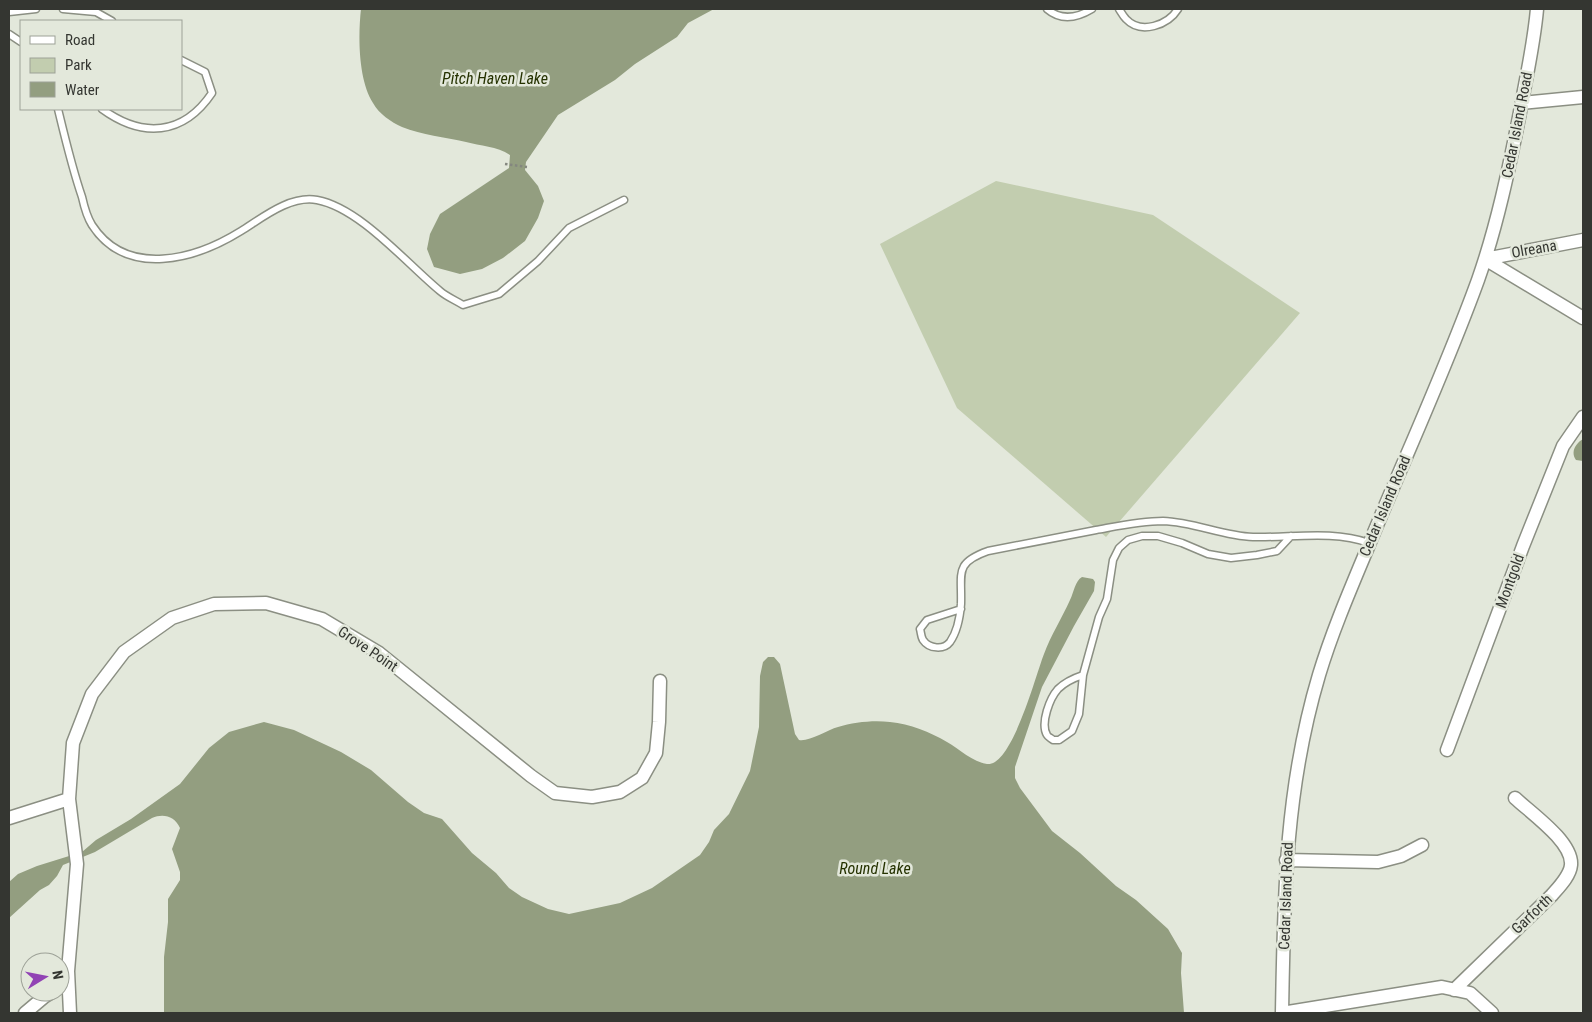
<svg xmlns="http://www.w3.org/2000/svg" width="1592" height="1022" font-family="'Roboto Condensed',sans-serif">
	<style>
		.green { fill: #c2cdaf }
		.water { fill: #939e80 }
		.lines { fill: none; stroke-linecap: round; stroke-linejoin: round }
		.service-casing { stroke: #8b8f83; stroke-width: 9 }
		.minor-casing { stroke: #8b8f83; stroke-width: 15 }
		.path { stroke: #84877f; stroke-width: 2.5; stroke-dasharray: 2.5 2.5; stroke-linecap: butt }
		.service { stroke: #fff; stroke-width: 6 }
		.minor { stroke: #fff; stroke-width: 12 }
		.labels { text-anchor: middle; stroke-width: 5; stroke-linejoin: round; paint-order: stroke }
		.street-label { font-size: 15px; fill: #343631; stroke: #e3e8db }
		.water-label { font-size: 16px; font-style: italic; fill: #253200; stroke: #e3e8db }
	</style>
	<rect width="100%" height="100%" fill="#e3e8db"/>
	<path class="green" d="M996 181 1153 215 1300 313 1106 537 957 408 880 244Z"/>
	<path class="water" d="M361 9H714L688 23 677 37 635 64 615 80 558 115 526 162 525 170 538 186 544 201 538 218 525 241 503 258 482 269 460 274 434 267 427 249 430 234 440 214 509 168 510 155C497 146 480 146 466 142 445 137 422 135 402 127 391 122 379 114 373 103 358 80 358 35 361 9Z
		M1583 439V461L1576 460C1570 452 1576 443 1583 439Z
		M1082 577 1093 579 1095 582 1094 591 1074 626 1042 687 1015 767V778L1020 788 1052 831 1080 853 1116 886 1136 900 1168 929 1182 953 1181 973 1184 1013H164V957L168 922V899L180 880V872L172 849 180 828C175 816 163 813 152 818L95 852 63 865 57 876 49 885 40 890 9 918V882L18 874 37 866 82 852 96 840 131 819 180 784 209 748 229 732 264 722 294 730 341 752 371 770 408 802 424 813 442 819 472 853 496 873 509 888 522 897 548 909 569 914 620 903 652 888 700 855 709 842 714 830 729 814 750 771 759 727 760 676 763 662 768 657H774L780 664 795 734 799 740C809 742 827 730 838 727 854 722 874 720 890 722 910 724 930 732 947 742 959 749 973 762 987 764 1012 767 1036 674 1044 654 1051 635 1062 618 1070 600 1074 592 1075 581 1082 577Z"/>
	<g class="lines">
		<g class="service-casing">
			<path id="service" d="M63 9 96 12 112 21
				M1047 9C1061 21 1077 18 1092 9
				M1119 9C1121 12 1123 16 1126 19 1141 35 1168 25 1178 9
				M9 12 36 9
				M9 34 21 42
				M58 109C65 138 72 168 82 197 84 206 87 217 92 225 127 279 196 259 241 231 262 218 290 195 317 200 360 208 406 263 440 291 447 297 455 300 463 305L499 294 538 261 569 228 624 200
				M102 109C142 138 183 136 212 93L205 72 181 60
				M961 609 927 620 920 629C921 632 921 637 923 640 929 649 944 650 950 642 957 632 960 617 961 604 962 573 954 563 988 551 1024 544 1060 537 1096 530 1118 526 1140 521 1163 521 1194 522 1223 536 1253 537 1292 538 1332 530 1369 543
				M1083 675C1074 678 1065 682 1058 689 1050 698 1040 723 1047 735 1048 737 1051 738 1053 740H1059L1072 731 1079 714 1083 675 1099 617 1107 599 1113 560 1119 548 1128 540 1142 536H1158L1182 543 1208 554 1231 558 1257 555 1277 551 1291 536"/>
		</g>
		<g class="minor-casing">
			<path id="minor" d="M1522 103 1583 97
				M1485 259 1583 318
				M1485 259 1583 240
				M1447 750 1523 546 1563 446 1583 417
				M9 818 69 799
				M1286 860 1378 862 1401 856 1422 845
				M1454 990 1552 895C1559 887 1570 876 1571 865 1573 842 1531 813 1515 798
				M25 1013 44 997 52 992
				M70 1013 68 971 77 864 69 799 73 743 92 694 124 652 172 618 214 604 266 603 322 619 379 653 531 776 555 793 592 797 620 792 642 778 656 753 659 722 660 681
				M1282 1013C1284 896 1285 789 1319 675 1332 632 1350 590 1368 547 1404 459 1445 371 1478 280 1497 226 1509 169 1520 112 1526 78 1534 44 1537 9
				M1282 1013 1442 987 1470 993 1492 1013"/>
		</g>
		<path class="path" d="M505 164 527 167"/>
		<use href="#service" class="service"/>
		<use href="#minor" class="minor"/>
	</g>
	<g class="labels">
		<g class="street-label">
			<text transform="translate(1517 125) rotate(-79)" y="5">Cedar Island Road</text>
			<text transform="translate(1534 249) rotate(-10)" y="5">Olreana</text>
			<text transform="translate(1385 506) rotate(-67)" y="5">Cedar Island Road</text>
			<text transform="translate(1510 581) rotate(-70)" y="5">Montgold</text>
			<text transform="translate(368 649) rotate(34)" y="5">Grove Point</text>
			<text transform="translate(1286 896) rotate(-88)" y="5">Cedar Island Road</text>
			<text transform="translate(1532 914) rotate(-44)" y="5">Garforth</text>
		</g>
		<g class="water-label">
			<text x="495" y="84">Pitch Haven Lake</text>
			<text x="875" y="874">Round Lake</text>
		</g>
	</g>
	<rect width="1592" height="1022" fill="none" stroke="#343631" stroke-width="20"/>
	<rect x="20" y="20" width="162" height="90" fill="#e3e8db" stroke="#9da197"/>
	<rect x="30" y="36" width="25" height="8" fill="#ffffff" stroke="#9da197"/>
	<text x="65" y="45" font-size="15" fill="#343631">Road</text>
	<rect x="30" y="58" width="25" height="15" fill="#c2cdaf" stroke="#9da197"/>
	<text x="65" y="70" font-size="15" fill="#343631">Park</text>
	<rect x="30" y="82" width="25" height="15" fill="#939e80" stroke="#9da197"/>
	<text x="65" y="95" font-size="15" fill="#343631">Water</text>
	<g transform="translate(45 977) rotate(80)"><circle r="24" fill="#e3e8db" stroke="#9da197"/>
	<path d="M0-4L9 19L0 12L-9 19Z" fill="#9143b4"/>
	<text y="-8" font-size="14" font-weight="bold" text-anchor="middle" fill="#343631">N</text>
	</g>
</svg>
